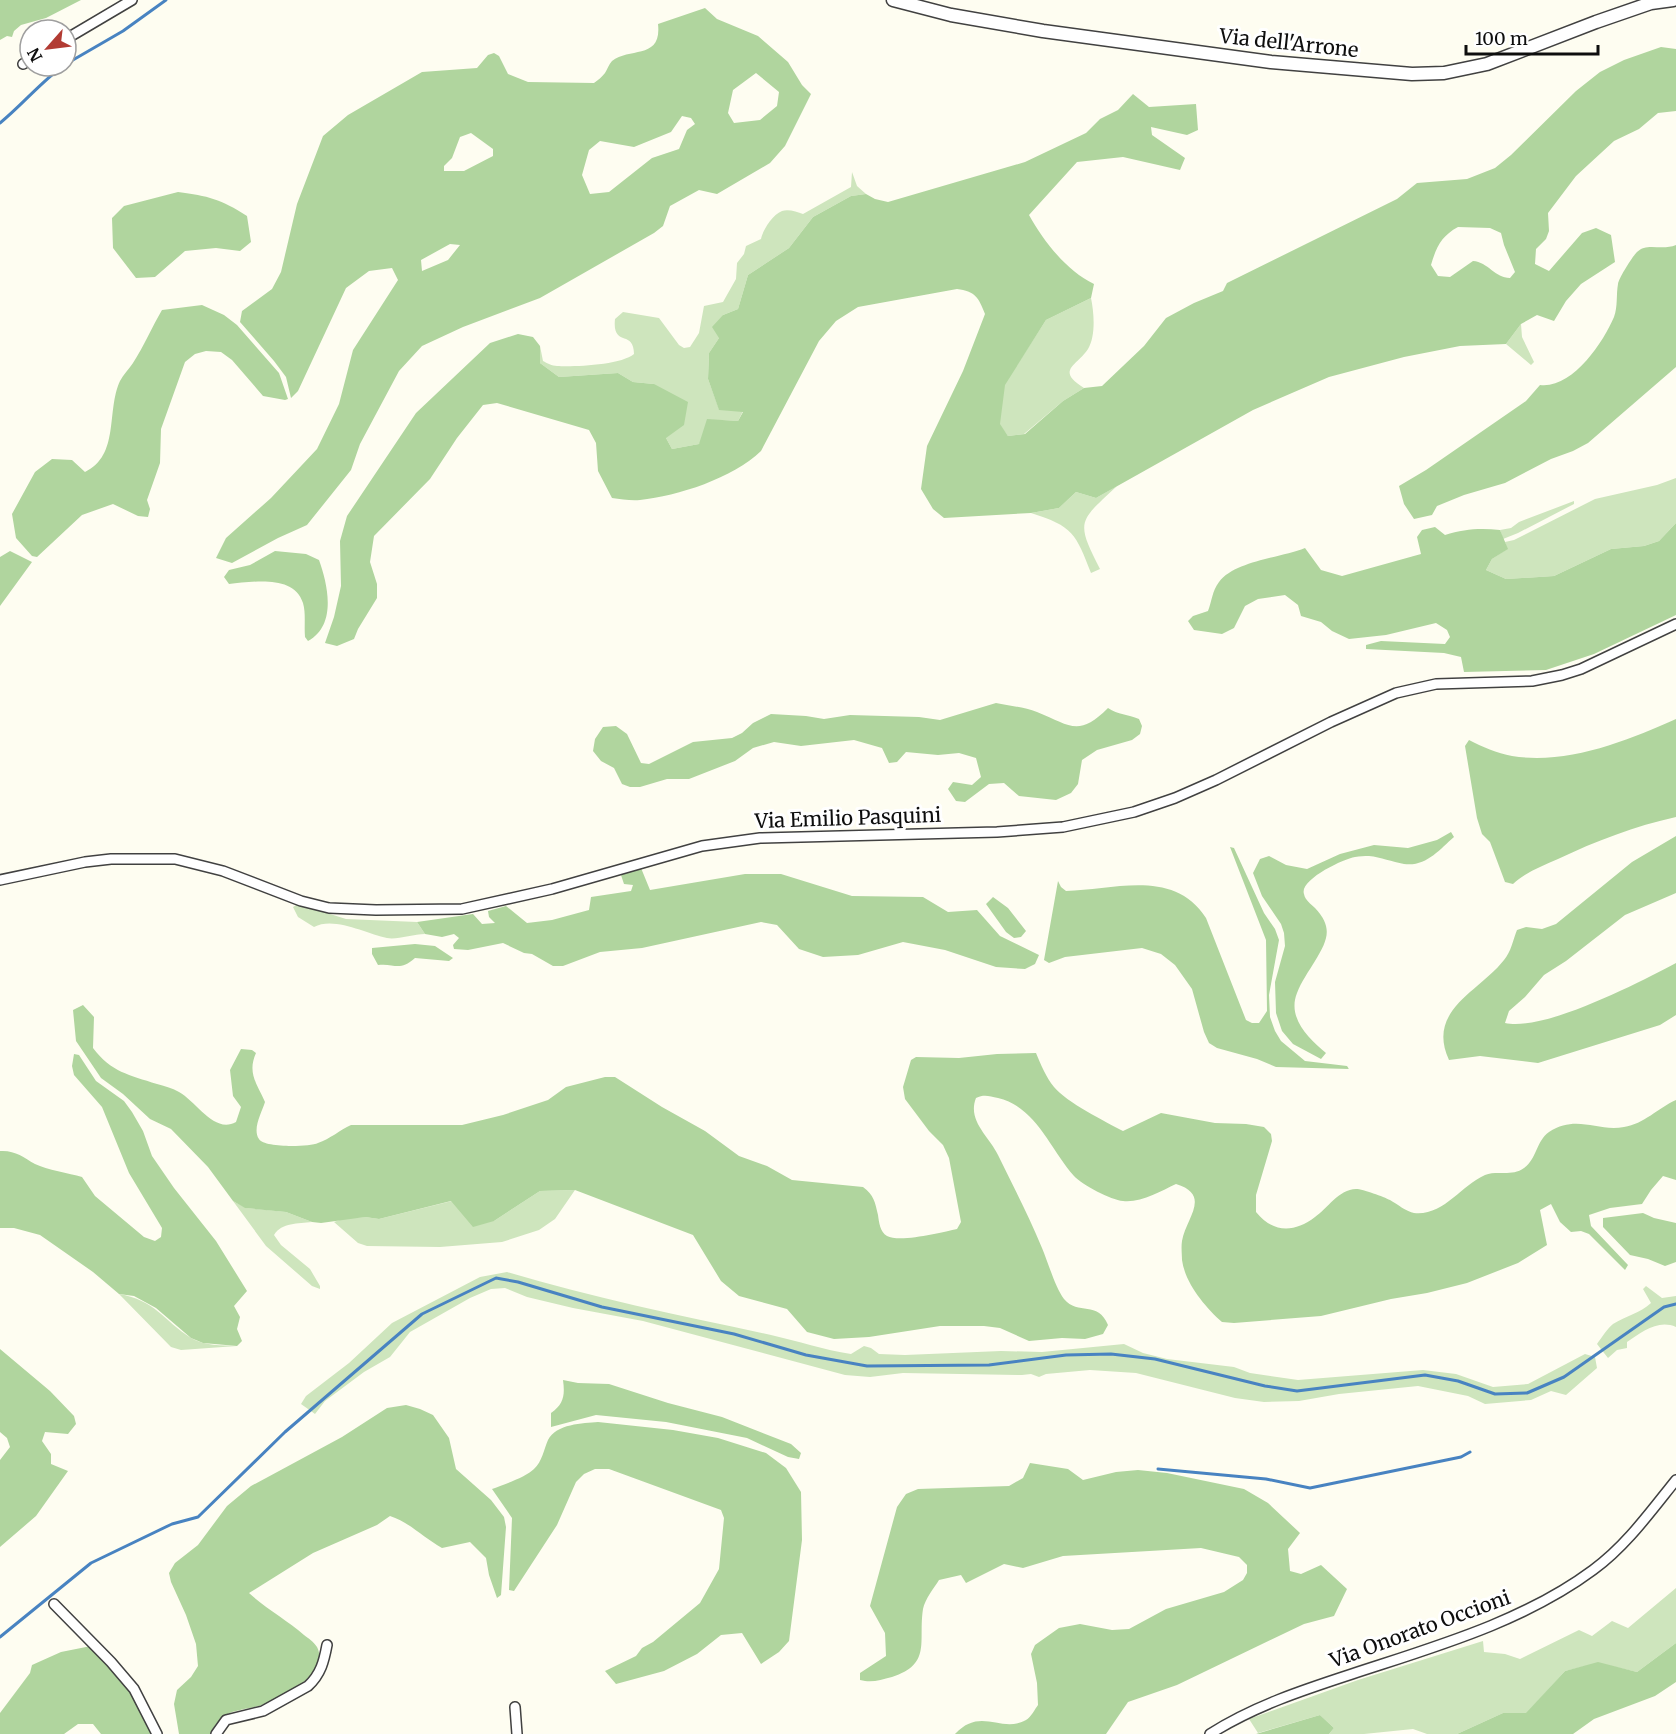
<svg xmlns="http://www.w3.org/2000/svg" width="1676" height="1734" font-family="Merriweather,serif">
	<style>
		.green { fill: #cee5bd }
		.forest { fill: #b0d59e; fill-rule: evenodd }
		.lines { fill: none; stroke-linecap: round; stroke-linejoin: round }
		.stream { stroke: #4883c1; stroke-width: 3 }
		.minor-casing { stroke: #414141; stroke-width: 12 }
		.tertiary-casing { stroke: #414141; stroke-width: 15 }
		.minor { stroke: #fff; stroke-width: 9 }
		.tertiary { stroke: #fff; stroke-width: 12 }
		.labels { text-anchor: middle; stroke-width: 6; stroke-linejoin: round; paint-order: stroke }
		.street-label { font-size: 20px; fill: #0e0e0e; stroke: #fff }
	</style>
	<rect width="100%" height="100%" fill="#fefdf1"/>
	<path class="green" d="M852 172 857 186 866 194 851 196 813 217 789 248 748 275 738 309 723 315 719 338 709 353 708 379 719 409 743 411 738 421 718 420 699 444 672 449 666 438 654 384 633 382 618 373 559 377 540 363V346L543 361C547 363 552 366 557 366 574 367 621 365 634 354 634 329 612 348 615 319L623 312 659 318 679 345 684 348 690 347 699 333 704 306 723 302 736 279 737 263 744 254 746 246 761 239C763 230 772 215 782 211 789 209 797 212 803 214L851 187Z
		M1091 298C1094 312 1096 336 1088 349 1077 366 1055 370 1084 388L1063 401 1024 434 1008 436 999 424 1004 385 1046 320Z
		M1521 324 1522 337 1534 362 1531 365 1506 344Z
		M1676 478V523L1659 541 1644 546 1611 549 1554 576 1506 579 1486 570 1492 559 1507 549 1505 542 1514 540 1595 499 1657 485Z
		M1117 486C1079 522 1075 520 1100 569L1091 573C1076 534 1073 526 1031 513L1059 508 1076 492 1096 498Z
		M1574 501V504L1518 533 1503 539 1500 530 1511 528 1519 522Z
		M298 904 346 919 417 922 425 934C413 934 397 940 387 938 367 934 334 916 314 927L298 917 293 907Z
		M575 1190 555 1219 539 1230 502 1242 440 1247 367 1246 358 1243 334 1222 345 1218 365 1217 379 1219 452 1201 494 1221 540 1191Z
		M233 1201 246 1208 286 1212 312 1222C298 1224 282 1222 274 1235L281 1245 310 1269 320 1286V1289L312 1286 266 1246Z
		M507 1272C593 1298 683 1316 771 1335 798 1341 824 1350 851 1354L864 1346 871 1348 879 1354 905 1355 1001 1351 1042 1352 1124 1344 1143 1353 1167 1359 1234 1367 1250 1373 1298 1380 1423 1370 1456 1374 1493 1387 1528 1384 1585 1354 1595 1357 1597 1368 1566 1395 1551 1391 1531 1400 1485 1404 1468 1396 1418 1386 1339 1394 1299 1401 1264 1402 1235 1398 1136 1373 1090 1370 1046 1374 1039 1377 1031 1374 1022 1375 903 1373 870 1377 845 1375 643 1321 573 1308 527 1297 505 1288 491 1289 470 1298 410 1332 390 1357 364 1372 325 1401 315 1414 301 1404 306 1396 349 1363 392 1323 480 1277Z
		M1646 1286 1662 1298 1676 1296V1327C1658 1319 1642 1332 1627 1342V1348L1617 1350 1608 1358 1597 1344C1602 1337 1607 1329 1613 1324 1626 1316 1640 1313 1651 1303L1643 1289Z
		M119 1294C155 1300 163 1320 191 1338 204 1346 222 1345 237 1346L181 1350 171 1347Z
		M1676 1588V1643L1637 1672 1598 1663 1565 1671 1526 1714 1503 1713 1457 1734H1427L1413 1729 1364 1734H1329L1334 1728 1320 1715 1258 1733 1249 1719 1358 1680 1483 1641 1484 1652 1505 1654 1520 1659 1579 1630 1592 1636 1612 1621 1628 1628Z"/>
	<path class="forest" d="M0 0H81L46 18 21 25 14 31 12 37 7 36 0 40Z
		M705 8 717 19 758 36 788 62 802 85 811 94 785 146 770 163 717 194 699 190 670 206 663 226 654 233 540 298 463 327 422 346 399 371 360 444 351 470 307 525 278 538 232 563 216 558 226 538 271 498 317 449 339 404 353 350 398 280 392 268 369 271 346 288 298 391 291 398 286 377 274 361 240 322 242 311 272 289 281 272 297 204 323 136 348 115 422 72 477 68 488 55 494 53 499 56 508 74 528 82 594 83C598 80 602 77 605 73 607 70 609 64 612 61 630 47 662 60 658 24ZM756 73 779 92 777 106 760 120 734 123 728 113 733 90ZM682 116 691 118 695 124 687 130 679 149 652 158 609 192 590 194 582 175 589 150 600 141 634 147 671 132ZM471 133 493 149V156L464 171H444V166L452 158 460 137ZM450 244 460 245 448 260 422 271 421 260Z
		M1661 47 1676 49V111L1658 113 1639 129 1614 141 1576 176 1548 213 1549 231 1546 239 1536 249 1535 264 1549 271 1582 233 1596 228 1611 235 1615 262 1581 284 1566 301 1554 321 1537 315 1521 324 1506 344 1460 346 1404 357 1329 377 1253 410 1096 498 1076 492 1059 508 1031 513 944 518 933 509 921 489 927 446 963 371 985 314C979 298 975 291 957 289L858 307 836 321 819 341 761 451C733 478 678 496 640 500 631 501 621 499 612 498L598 471 596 443 589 430 497 403 483 405 457 438 430 479 374 536 370 562 377 584V598L358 629 354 639 337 646 325 643 334 617 341 586 340 541 347 516 416 413 490 343 518 334 533 337 540 346V363L559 377 618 373 633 382 654 384 688 402 684 425 666 438 672 449 699 444 707 419 738 421 743 412 719 410 708 379 709 353 719 338 712 327 723 315 738 309 748 275 789 248 813 217 851 196 866 194 875 199 888 202 1025 162 1086 133 1100 119 1118 110 1133 94 1149 107 1196 104 1198 130 1187 135 1151 127 1152 135 1185 158 1180 170 1123 157 1077 162 1029 215C1044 242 1067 271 1094 284L1091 298 1046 320 1005 385 1000 424 1008 436 1025 434 1063 401 1084 388 1102 386 1144 346 1166 318 1194 303 1223 291 1227 283 1397 199 1417 183 1467 179 1495 168 1511 155 1576 91 1600 72 1624 60ZM1458 227 1490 228 1501 233 1504 245 1515 272 1510 278C1495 278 1488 262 1473 261L1450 277 1438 276 1431 265C1436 248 1441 236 1458 227Z
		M178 192C208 196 221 199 247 216L251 242 240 251 216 248 185 251 155 277 136 278 113 248 112 218 124 206Z
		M1676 245V367L1588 443 1573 451 1551 459 1505 483 1464 495 1437 506 1432 515 1414 519 1404 504 1399 486 1426 470 1526 401 1540 385C1572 389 1603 343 1614 317 1618 306 1616 295 1618 284 1619 278 1632 257 1637 252 1647 242 1661 251 1676 245Z
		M202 305 224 315 237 325 279 373 288 399 285 400 263 396 232 360 221 352 206 351 195 354 185 362 161 429 160 463 147 500 150 509 148 517 138 516 113 504 82 515 37 557 32 556 16 538 12 514 35 472 52 459 72 460 85 472C120 455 106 411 120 381 123 375 129 369 133 363 144 346 152 327 162 310Z
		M1676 523V615L1594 654 1546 670 1464 672 1461 657 1444 653 1366 649V645L1381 641 1445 644 1450 637 1447 630 1436 623 1386 635 1349 639 1332 631 1321 622 1301 616 1298 605 1285 595 1258 599 1245 606 1234 628 1222 634 1194 630 1188 621 1193 616 1208 611C1212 601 1212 591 1219 582 1235 561 1280 558 1305 548L1321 570 1342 576 1421 554 1417 537 1422 530 1435 527 1445 535C1464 529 1480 528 1500 530L1508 549 1492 559 1486 570 1506 579 1554 576 1611 549 1644 546 1659 541Z
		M10 551 32 562 0 606V557Z
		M275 551 306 554 319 560C328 585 337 625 308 641L305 637C304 626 306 613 303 603 294 574 252 582 229 584L224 577 229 570 250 565Z
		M996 703C1009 706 1025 707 1037 712 1070 725 1078 738 1108 708 1118 715 1128 714 1139 719L1142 726 1140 734 1132 740 1097 750 1082 760 1078 784 1071 793 1056 800 1019 796 1004 783 989 784 965 802 956 801 948 789 953 782 972 785 981 777 976 758 959 753 938 755 906 752 897 762 889 763 882 748 854 740 801 746 774 742 753 748 735 761 689 779H667L640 787H630L622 784 614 768 601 761 593 751 595 739 603 727 616 726 627 734 641 763 649 764 693 742 732 738 742 733 753 723 771 714 806 716 824 719 850 715 919 717 940 720Z
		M1676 719V817C1635 826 1596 841 1558 859 1542 866 1526 872 1513 884L1505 882 1490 842 1482 834 1477 818 1465 746 1469 740C1482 747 1497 753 1512 756 1567 765 1627 741 1676 719Z
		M1451 832 1454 837C1439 850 1426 867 1404 864 1392 862 1381 857 1369 856 1364 856 1360 856 1355 857 1343 859 1299 880 1304 894 1305 900 1311 904 1315 908 1334 928 1327 941 1315 961 1309 971 1301 982 1297 993 1287 1018 1309 1039 1326 1053L1321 1059 1293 1044 1282 1031 1276 1013 1275 982 1285 946 1284 933 1281 924 1262 896 1253 873 1260 859 1269 856 1286 865 1307 869 1340 854 1374 845 1408 848 1437 840Z
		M1676 836V893L1625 915 1566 961 1544 975 1525 997 1509 1011 1505 1023C1544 1032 1640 982 1676 963V1015L1660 1025 1538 1063 1480 1056 1449 1060C1426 1010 1479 992 1504 960 1511 952 1513 940 1517 930L1526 927 1542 929 1556 924 1632 862Z
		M1230 847 1234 848 1264 913 1275 929 1279 940 1269 995 1270 1017 1275 1031 1281 1041 1305 1061 1347 1066 1349 1069 1276 1067 1257 1059 1217 1048 1209 1043 1204 1032 1192 989 1175 965 1161 954 1142 948 1065 957 1049 963 1044 960 1058 881 1061 887 1066 891C1114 890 1174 868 1206 918L1246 1020 1252 1023H1259L1267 1011 1266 940Z
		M641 868 650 890 745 874H781L852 896 923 897 948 912 977 910 1000 936 1039 955 1035 964 1025 969 996 967 945 950 903 942 858 955 823 957 799 949 777 925 761 922 642 948 600 952 563 966H553L532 954 524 953 503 943 468 950 454 949 453 945 459 938 454 934 442 937 425 934 417 922 473 914 482 924 495 923 489 917 488 911 506 906 527 923 552 920 589 910 591 897 631 891 633 885 624 884 621 875Z
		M993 897 1008 908 1026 931 1021 937 1014 938 1006 932 986 904Z
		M415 944 435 946 453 958 449 961 415 958C399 972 395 963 378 965L372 954V948Z
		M83 1005 94 1017 93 1048C111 1072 129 1075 157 1084 164 1086 172 1088 179 1092 197 1102 214 1134 236 1122L241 1107 233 1096 230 1070 241 1049 252 1050 256 1053C247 1073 257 1084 265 1102 262 1112 252 1129 259 1139 264 1148 309 1147 318 1143 330 1139 340 1130 351 1125H462L503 1115 548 1100 566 1087 605 1077H615L662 1107 705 1131 739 1156 767 1166 792 1180 863 1187C874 1195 875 1202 878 1215 879 1222 880 1232 887 1236 900 1243 943 1232 957 1229L961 1222 949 1158 943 1145 929 1131 905 1099 903 1087 911 1060 916 1057 959 1058 997 1054 1036 1053C1041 1065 1046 1077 1054 1087 1066 1102 1106 1122 1123 1131L1161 1113 1215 1123 1246 1124 1264 1127 1271 1134 1272 1141 1256 1195V1212C1273 1233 1294 1233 1315 1217 1327 1209 1339 1189 1356 1189 1363 1189 1384 1197 1390 1200 1397 1204 1407 1212 1414 1213 1444 1216 1460 1186 1485 1175 1497 1170 1512 1177 1524 1168 1537 1159 1536 1141 1549 1132 1577 1114 1597 1132 1624 1127 1644 1124 1658 1108 1676 1100V1180L1663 1176 1651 1190 1642 1204 1610 1208 1589 1215 1591 1226 1628 1265 1625 1270 1589 1234 1581 1231 1571 1232 1560 1222 1551 1204 1540 1210 1547 1245 1518 1263 1467 1283 1427 1293 1391 1299 1321 1316 1234 1323 1222 1322C1205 1307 1185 1283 1182 1260 1182 1255 1181 1247 1182 1241 1186 1218 1212 1195 1176 1184 1161 1191 1141 1203 1123 1201 1111 1200 1082 1185 1074 1176 1050 1149 1036 1107 998 1098 989 1096 984 1094 976 1098 967 1121 989 1136 998 1155 1013 1186 1029 1216 1042 1248 1048 1262 1055 1287 1064 1299 1078 1316 1098 1300 1108 1325L1103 1334 1085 1339 1062 1338 1029 1341 1000 1328 984 1326H940L869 1337 834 1339 807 1332 787 1309 739 1296 721 1281 693 1235 575 1190 540 1191 494 1221 473 1227 451 1201 379 1219 365 1217 321 1223 312 1222 286 1212 245 1208 233 1201 208 1167 171 1129 150 1119 123 1094 101 1078 76 1041 73 1010Z
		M74 1054 79 1055 96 1081 124 1101 132 1112 143 1131 152 1156 174 1188 216 1241 247 1291 234 1306 240 1317 237 1329 242 1341 237 1346 203 1343 191 1338 156 1308 134 1296 119 1294 93 1272 40 1235 14 1228H0V1151C15 1150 23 1157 35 1164 47 1170 69 1173 82 1177L95 1196 144 1237 155 1241 161 1237 162 1228 129 1173 102 1107 74 1075 72 1066Z
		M1643 1213 1654 1218 1676 1223V1262L1665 1266 1648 1259 1630 1255 1603 1227V1218Z
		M0 1349 50 1391 74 1416 76 1424 68 1434 45 1432 42 1441 51 1454V1464L68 1471 36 1516 0 1547V1460L10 1447 7 1438 0 1432Z
		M563 1380 578 1383 609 1384 668 1403 722 1417 791 1444 801 1453 799 1459 788 1457 747 1438 666 1422 596 1415 551 1427V1413C564 1404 565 1395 563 1380Z
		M406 1405 420 1409 433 1415 449 1438 456 1469 491 1500 504 1517 506 1527 501 1595 497 1598 489 1575 486 1558 470 1542 442 1548C424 1538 409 1522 390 1516L377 1525 313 1553 249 1593C265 1608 287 1620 304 1635 308 1638 314 1642 317 1647 331 1674 279 1700 259 1706 250 1708 241 1709 232 1712 221 1716 215 1724 210 1734H179L174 1704 177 1690 191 1677 198 1666 196 1644 186 1615 171 1582 169 1573 175 1563 198 1545 227 1506 251 1486 342 1437 387 1408Z
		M598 1422 673 1430 718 1438 766 1453 786 1468 801 1492 802 1540 789 1641 779 1652 761 1664 742 1633 721 1635 697 1654 664 1671 616 1684 605 1671 636 1656 642 1648 653 1642 700 1603 719 1569 724 1518 721 1510 609 1469H595L584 1474 576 1482 557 1525 514 1591 509 1590 512 1518 492 1489C503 1485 526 1477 534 1469 542 1462 544 1449 548 1440 556 1424 583 1423 598 1422Z
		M1030 1463 1068 1469 1083 1480 1116 1472 1138 1470 1167 1473 1244 1489 1268 1503 1300 1533 1288 1549 1290 1571 1301 1574 1321 1565 1347 1589 1334 1616 1304 1624 1177 1685 1128 1702 1106 1734H955C981 1706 1001 1734 1026 1720 1031 1717 1035 1709 1038 1705L1037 1683 1031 1654 1035 1645 1059 1628 1080 1624 1112 1630 1129 1629 1166 1609 1224 1592 1243 1580 1247 1573V1565L1239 1557 1201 1548 1063 1556 1023 1568 1004 1564 966 1583 961 1575 939 1580C934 1588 925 1599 923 1609 918 1642 932 1664 892 1677 880 1680 872 1683 860 1680V1673L886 1656 885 1633 870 1606 897 1507 906 1494 918 1489 1009 1486 1023 1478Z
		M1676 1643V1682L1655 1696 1594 1719 1573 1734H1457L1503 1713H1526L1565 1671 1598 1662 1637 1672Z
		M91 1646 138 1700 155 1734H101L93 1724H78L64 1734H0V1713L30 1673 32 1665 61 1652Z
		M1320 1715 1334 1728 1329 1734H1256Z"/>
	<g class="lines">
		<path class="stream" d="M66 64 123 31 166 0
			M0 123C22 105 40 83 63 66
			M1158 1469 1266 1479 1310 1488 1461 1457 1470 1452
			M0 1637 91 1563 172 1524 198 1517 285 1432 422 1314 496 1278 518 1282 602 1307 734 1334 806 1355 867 1366 989 1365 1066 1355 1111 1354 1155 1359 1265 1386 1297 1391 1425 1375 1458 1381 1495 1394 1527 1393 1564 1377 1664 1307 1676 1304"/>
		<g class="minor-casing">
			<path id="minor" d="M66 39 132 0
				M23 64 30 60
				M0 880 85 862 111 859H175L223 871 301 901 329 908 376 910 462 909 552 889 702 846 760 838 997 832 1063 827 1134 812 1175 798 1216 780 1331 722 1396 693 1436 684 1532 681 1562 675 1581 669 1676 624
				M54 1604 111 1662 134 1689 157 1734
				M515 1707 517 1734
				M216 1734 226 1720 263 1711 308 1686C321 1674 324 1661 327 1645
				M1210 1734C1254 1706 1303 1690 1352 1674 1434 1647 1523 1622 1593 1570 1626 1546 1651 1511 1676 1480"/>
		</g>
		<g class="tertiary-casing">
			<path id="tertiary" d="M893 0 951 15 1043 31 1271 62 1412 74 1444 73 1487 64 1596 22 1651 3 1673 0"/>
		</g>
		<use href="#minor" class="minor"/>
		<use href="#tertiary" class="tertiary"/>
	</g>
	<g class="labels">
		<g class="street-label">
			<text transform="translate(1289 43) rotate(6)" y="7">Via dell'Arrone</text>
			<text transform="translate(848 818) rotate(-2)" y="7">Via Emilio Pasquini</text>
			<text transform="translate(1420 1629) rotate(-20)" y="7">Via Onorato Occioni</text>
		</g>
	</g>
	<g transform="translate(48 48) rotate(242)"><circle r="28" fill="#ffffff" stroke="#9f9f9f" stroke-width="1.5"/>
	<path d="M0-4.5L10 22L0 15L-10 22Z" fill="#b23b33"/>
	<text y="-9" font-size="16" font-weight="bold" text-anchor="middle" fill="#0e0e0e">N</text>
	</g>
	<path d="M1466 45v9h132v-9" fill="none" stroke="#0e0e0e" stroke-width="3"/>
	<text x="1475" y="45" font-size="18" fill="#0e0e0e" stroke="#ffffff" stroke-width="4.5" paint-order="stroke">100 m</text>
</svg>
